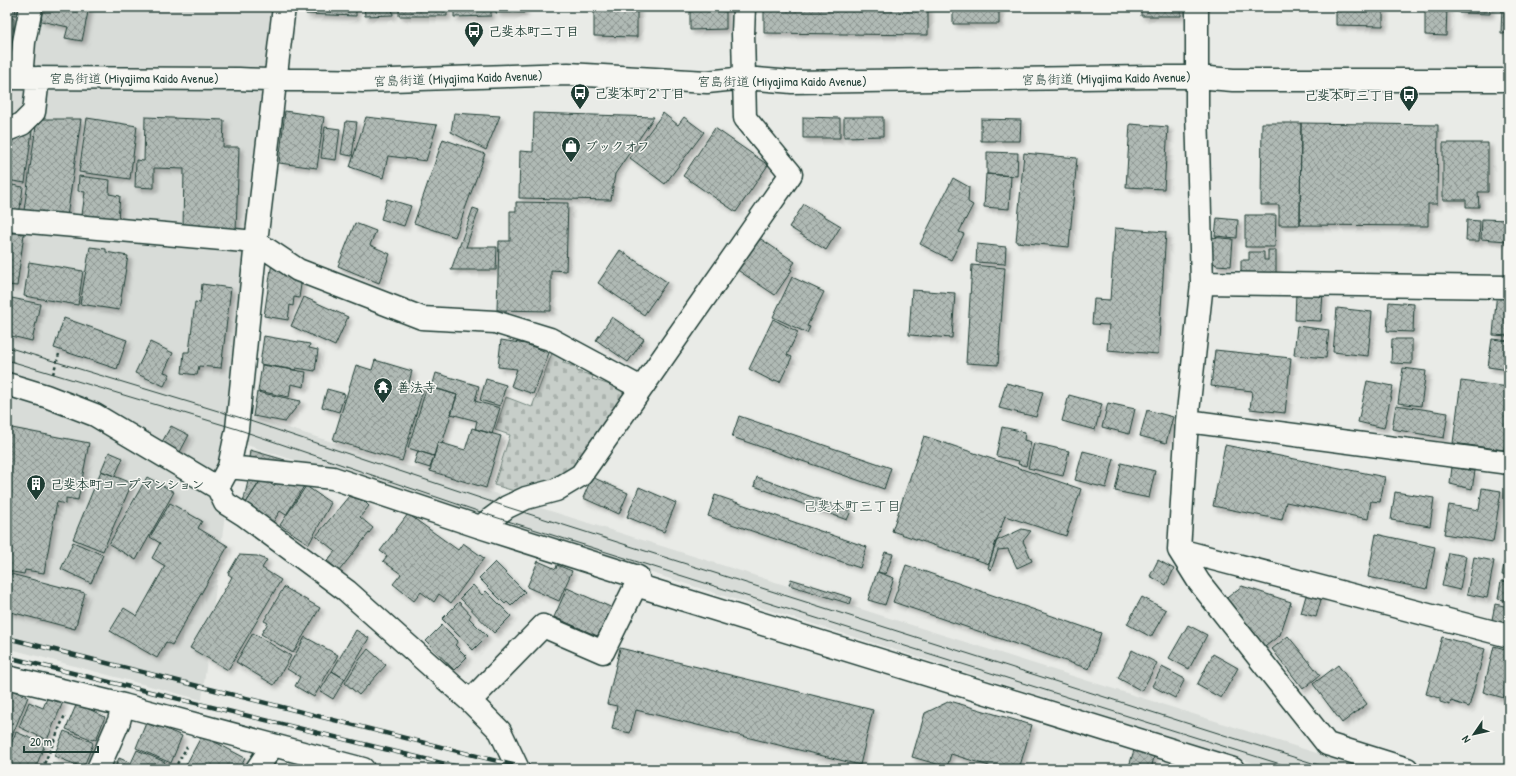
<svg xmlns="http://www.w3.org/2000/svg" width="1516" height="776" font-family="'Patrick Hand','Klee One',sans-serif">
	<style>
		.built { fill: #d8dcd8 }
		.cemetery { fill: url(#cemetery-stones); stroke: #73867e }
		.building { fill: url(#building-cross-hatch); stroke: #1f3d34; filter: url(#shadow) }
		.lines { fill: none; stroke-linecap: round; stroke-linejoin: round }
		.minor-casing { stroke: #1f3d34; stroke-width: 25 }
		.path { stroke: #1f3d34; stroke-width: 2.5; stroke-dasharray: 3 3; stroke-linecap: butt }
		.minor { stroke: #f6f6f2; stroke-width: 22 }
		.tram { stroke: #1f3d34; stroke-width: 1 }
		.rail-casing { stroke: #1f3d34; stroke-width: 4.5 }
		.rail { stroke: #f6f6f2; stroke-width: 3; stroke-dasharray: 9; stroke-linecap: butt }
		.labels { text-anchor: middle; stroke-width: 3; stroke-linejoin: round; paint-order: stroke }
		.poi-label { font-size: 13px; font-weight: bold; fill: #1f3d34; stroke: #f6f6f2; text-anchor: start }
		.street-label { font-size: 13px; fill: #1f3d34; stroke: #f6f6f2 }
		.neighbourhood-label { font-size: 14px; fill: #1f3d34; stroke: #f6f6f2 }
	</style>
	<defs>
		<pattern id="cemetery-stones" width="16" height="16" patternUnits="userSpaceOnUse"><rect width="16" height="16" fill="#c7cec9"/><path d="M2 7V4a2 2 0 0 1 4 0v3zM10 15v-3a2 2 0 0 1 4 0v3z" fill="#aab2ad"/></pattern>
		<pattern id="building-cross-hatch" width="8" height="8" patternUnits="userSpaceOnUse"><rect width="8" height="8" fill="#b0bab5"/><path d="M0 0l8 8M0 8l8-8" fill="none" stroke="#8f9894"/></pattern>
		<filter id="shadow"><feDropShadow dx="3.5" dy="3.5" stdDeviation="2" flood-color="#0004"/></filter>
	</defs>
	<rect width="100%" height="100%" fill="#e9ebe7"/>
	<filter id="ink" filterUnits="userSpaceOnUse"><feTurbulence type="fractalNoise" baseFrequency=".025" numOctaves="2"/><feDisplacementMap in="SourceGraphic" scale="8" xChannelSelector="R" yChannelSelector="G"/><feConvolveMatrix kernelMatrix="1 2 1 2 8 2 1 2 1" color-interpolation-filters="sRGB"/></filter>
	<g filter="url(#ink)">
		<path class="built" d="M7 7H286L237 412 1367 769H1272L234 441 202 700 7 648Z"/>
		<path class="cemetery" d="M552 353 564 358 563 363 578 367 577 371 593 376 592 379 622 389 625 400 582 461 564 477 521 493 494 485 510 435 495 430 506 397 532 407Z"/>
		<path class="building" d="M7 7H16L15 15 7 14Z
			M43 7H89L82 41 65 38 68 27 41 21Z
			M306 7H356V16L306 14Z
			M364 7H392L393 15 365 16Z
			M399 7H447V16H399Z
			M454 7H491V16L454 17Z
			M496 7H523L524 13H496Z
			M613 7H637V37L594 36V8L613 9Z
			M690 7H726V29L690 30Z
			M764 7H928V35L764 33Z
			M953 7H999V24H953Z
			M1141 7H1181V16H1141Z
			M1336 7H1383V26L1336 25Z
			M1425 7H1447L1446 36 1425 35Z
			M1459 7H1490V14L1459 13Z
			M1502 7H1509V33H1501Z
			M7 18H14L13 41H7Z
			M285 111 324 117 317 168 279 163Z
			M454 113 500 116 486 150 451 132Z
			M534 113 654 117 615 174 611 200 519 198 520 151 533 152Z
			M663 113 678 125 684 117 704 132 665 184 630 158Z
			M145 117 224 120 223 147H239L236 231 183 229 184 169 154 168V188L135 187 136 160 144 161Z
			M366 117 437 125 426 161 388 156 383 178 350 167Z
			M803 117 840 118V138H803Z
			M844 117H883V136L844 137Z
			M87 118 137 126 130 179 79 172Z
			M37 119H81L67 217 24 210Z
			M981 119 1021 120 1020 141H981Z
			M346 121 357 122 352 156 341 154Z
			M1262 123H1301L1300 225H1279V205H1261Z
			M1301 123 1438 125 1437 204H1428V226L1300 225Z
			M1130 124 1168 127 1164 189 1126 187Z
			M325 127 340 129 336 160 321 158Z
			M715 128 768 165 736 212 683 176Z
			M20 129 32 131 25 183 7 180V147L8 137Z
			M443 139 485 154 455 237 414 223Z
			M1443 143H1488V192H1478L1479 207H1466V200H1443Z
			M987 152 1018 153 1017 176 987 174Z
			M1024 153 1077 158 1069 247 1016 242Z
			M986 174 1011 176 1009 209 984 207Z
			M79 176 110 180 109 194 120 196 118 220 82 215 85 192 78 191Z
			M953 178 969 187 968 202 973 205 959 232 964 234 951 260 920 244Z
			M7 184 23 187 19 216 7 215Z
			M387 199 411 206 404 226 381 219Z
			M516 202 568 203 566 271 551 270V311L497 310 499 241H510V211H516Z
			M804 204 841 226 826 250 789 227Z
			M473 208 479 210 466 247H497L496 270H451Z
			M1245 215H1276L1275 247H1245Z
			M1217 218 1238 220 1237 238 1215 236Z
			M1482 219 1509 220 1507 241 1481 239Z
			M1467 220 1480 221 1479 241H1466Z
			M355 223 376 231 370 245 390 254 379 283 338 266Z
			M1115 228 1166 232 1158 354 1107 350 1109 325 1092 324 1094 299 1110 300Z
			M7 232 24 234 17 286 7 285Z
			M758 237 795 262 790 269 792 270 775 295 736 269Z
			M1210 237 1233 239 1231 266 1216 265 1208 258Z
			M977 244 1006 247 1005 264 976 262Z
			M90 247 106 249V252L128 256 119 310 80 304Z
			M620 250 667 282 644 315 598 283Z
			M1268 250H1276V277H1241V260H1249V252H1264V260H1268Z
			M29 262 83 271 78 305 24 296Z
			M272 262 302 278 299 298 294 297 293 306 290 305 288 320 264 316Z
			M972 265 1005 268 998 365 966 363Z
			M792 277 824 292 807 326 810 327 807 333 773 317Z
			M202 284 231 288 221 368 199 366 197 375 182 373 184 352H189L195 302 200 303Z
			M912 290 955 293 952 338 909 335Z
			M1497 291 1509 292V336L1493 335Z
			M1296 292 1323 293 1321 321 1295 320Z
			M7 297 40 304 32 341 7 335Z
			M304 297 348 317 335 346 291 326Z
			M1389 302 1414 304 1413 332 1387 331Z
			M1337 308 1372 312 1368 356 1333 352Z
			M612 317 644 339 628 362 596 340Z
			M64 318 127 340 117 369 54 348Z
			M773 319 798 332 787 355 792 357 780 382 775 380 774 382 749 369Z
			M1297 326 1329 330 1326 358 1294 355Z
			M264 336 310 344 309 348 318 350 315 371 296 368V370L260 364Z
			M1392 339H1412V364L1391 363Z
			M1492 339 1509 341V370L1488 367Z
			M501 340 526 344 549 353 533 394 511 386 517 369 498 367Z
			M150 342 173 353 164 372 170 374 164 386 135 373Z
			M1215 350 1291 358 1285 413 1250 409 1252 391 1211 386Z
			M375 360 412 371 409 382 424 387 402 461 333 440 356 365 372 370Z
			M262 365 306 372 304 387 291 384 289 397 258 391Z
			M1403 368 1426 371 1421 406 1398 403Z
			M436 373 479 386 475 401 500 408 492 434 475 429 477 421 451 414 457 395 432 387Z
			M486 379 506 385 500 406 480 400Z
			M1367 381 1393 386 1384 428 1358 422Z
			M1461 381 1509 387V412L1504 450 1453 443Z
			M1006 383 1043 392 1036 417 999 408Z
			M427 386 457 395 442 444 438 442 434 456 408 448Z
			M327 389 345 394 339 412 322 407Z
			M257 392 301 401 285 422 253 416Z
			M1069 395 1102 404 1095 430 1062 421Z
			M1108 403 1135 409 1129 434 1102 427Z
			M1396 405 1448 413 1444 438 1392 429Z
			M1147 410 1173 417 1166 443 1140 436Z
			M739 416 891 468 884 489 732 437Z
			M171 426 189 435 180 452 162 442Z
			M7 427 89 443 78 500 66 498V504L57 502 44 573 25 570 24 574 7 571Z
			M1002 427 1025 432 1024 440 1031 442 1026 466 1018 464 1019 461 996 456Z
			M472 428 501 436 486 488 430 471 438 442 465 450Z
			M924 436 1081 489 1066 536 1005 516 989 564 892 531Z
			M1034 443 1069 451 1063 476 1028 468Z
			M1225 445 1385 477 1380 502 1371 501 1368 519 1286 502 1282 520 1213 506Z
			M250 450 285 460 283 469 248 466Z
			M418 451 434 456 430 468 414 463Z
			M1083 451 1114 459 1106 488 1075 480Z
			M109 452 123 458 115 476 101 471Z
			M1121 463 1155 471 1149 498 1115 491Z
			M1452 467 1475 471 1472 489 1450 484Z
			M101 471 132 483 103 551 73 539Z
			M147 477 174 492 136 560 109 544Z
			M249 477 262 478 244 506 243 503Z
			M592 477 628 493 619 514 583 498Z
			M757 477 851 511 847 520 754 486Z
			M262 478 274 486 277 481 306 483 286 515 280 511 272 524 244 506Z
			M306 486 331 503 309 544 280 525Z
			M639 487 676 503 664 532 627 517Z
			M1482 488 1501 491 1493 542 1444 534 1449 505 1479 510Z
			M1395 492 1434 498 1430 526 1391 520Z
			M715 495 867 547 860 568 708 516Z
			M349 496 364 501 369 506 360 517 373 528 339 571 327 561 335 551 316 536Z
			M170 503 202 521 198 528 228 546 172 645 166 642 157 658 110 631 124 608 137 616 165 566 152 558 160 543 150 537Z
			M408 514 458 550 463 543 484 558 451 603 439 594 434 602 421 592 414 601 393 584 401 574 383 561 387 556 380 551Z
			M1022 529 1031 531 1023 541 1032 561 1017 568 1008 549 998 550 991 570 988 568 996 541Z
			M1509 531V554L1505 553Z
			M1376 534 1435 547 1427 589 1368 577Z
			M73 542 103 555 91 583 61 569Z
			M885 552 893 554 886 574 878 572Z
			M1449 553 1466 556 1460 590 1442 586Z
			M239 555 257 556 267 560 262 568 281 580 228 670 190 648 232 577 228 574Z
			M1474 557 1494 561 1487 598 1467 594Z
			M1505 558H1509V576L1502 575Z
			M1158 560 1174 569 1166 585 1150 576Z
			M538 561 556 569 557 565 572 571 559 601 527 587Z
			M495 562 525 592 511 606 507 602 505 604 479 578Z
			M906 565 1101 633 1089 669 893 602Z
			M877 572 894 578 885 605 868 600Z
			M7 573 85 593 75 629 7 611Z
			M791 579 852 598 850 604 789 585Z
			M1501 581 1509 582V601L1498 599Z
			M473 585 482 595 486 591 511 616 494 633 460 598Z
			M1242 586 1291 602 1280 635 1261 650 1223 601Z
			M284 587 320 608 293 653 261 634 268 623 264 621Z
			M567 588 615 609 602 638 554 617Z
			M1307 592 1322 596 1316 617 1301 613Z
			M1142 597 1166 610 1151 637 1127 624Z
			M459 602 471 615 469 618 487 636 473 650 442 619Z
			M1495 604 1509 607V629L1491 625Z
			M442 625 458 641 455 645 467 657 454 670 426 641Z
			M1188 625 1207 635 1189 669 1169 658Z
			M356 630 369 638 345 679 332 671Z
			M253 633 291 656 274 685 236 662Z
			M1288 636 1320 675 1303 689 1272 649Z
			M305 637 338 655 314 697 295 686 300 677 287 669Z
			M1442 637 1485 649 1469 707 1451 701 1450 705 1440 702V698L1426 694Z
			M1494 646 1509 650V676L1504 698 1483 692Z
			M620 648 873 710 860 765 636 710 630 733 612 729 617 706 607 704Z
			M368 649 386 665 359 695 345 683 360 659Z
			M1132 650 1157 663 1142 691 1118 678Z
			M1213 654 1238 668 1221 698 1197 685Z
			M1338 665 1367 704 1342 723 1313 684Z
			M1162 667 1185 679 1175 698 1152 686Z
			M332 671 345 679 333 699 320 691Z
			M11 690 28 697 12 736 7 734V691L10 693Z
			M48 696 63 702 47 740 19 727 29 702 43 708Z
			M950 701 1032 725 1019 769H988L989 766 951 754 947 767 912 757 925 713Z
			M77 703 105 717 96 740 94 739 93 740 66 729Z
			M146 723 158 728 159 726 182 736 171 763 136 748Z
			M64 731 92 742 93 744 84 766H83L82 767 54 756Z
			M16 732 45 744 35 769H7V753Z
			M202 735 245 758 240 769H194L186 765Z
			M1135 747 1155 753 1151 769H1141L1129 766Z
			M137 750 165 762 161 769H114L119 758 131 763Z"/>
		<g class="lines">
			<g class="minor-casing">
				<path id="minor" d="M1197 7V111L1202 283 1187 421 1179 550 1199 582 1327 744 1407 769
					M7 78 239 79C280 81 322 79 363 81L568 74 707 82 745 78 792 82 1150 77H1197L1233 80H1509
					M21 78 24 42 31 7
					M7 130 22 124 34 112 38 78
					M7 220 256 242 298 270 422 318 495 322 550 339 641 388
					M1202 283 1509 287
					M7 384 46 396 95 415 218 488 225 503 244 515 347 591 470 701 500 731 518 769
					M1187 421 1509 463
					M229 467 333 478 480 527 638 577 636 585 1233 769
					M222 480 229 467 237 429 256 242 284 7
					M480 527 507 507 526 498 556 490 581 475 791 174 745 118 743 34 744 7
					M1179 550 1509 636
					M7 677 123 705 363 769
					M470 701 543 626 603 652 636 585
					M98 769 119 721 123 705
					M257 769 269 751 271 745"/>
			</g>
			<path class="path" d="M53 374 59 354
				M42 769 65 715
				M174 769 187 747"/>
			<use href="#minor" class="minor"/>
			<path class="tram" d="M7 347 238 417 507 507 1331 769
				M7 360 237 429 495 517 1296 769"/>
			<g class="rail-casing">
				<path id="rail" d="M7 638 529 769
					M7 657 466 769"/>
			</g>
			<use href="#rail" class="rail"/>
		</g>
	</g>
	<defs>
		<g id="bus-pin" transform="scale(1)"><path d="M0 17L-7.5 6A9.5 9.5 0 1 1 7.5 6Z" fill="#1f3d34" stroke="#f6f6f2"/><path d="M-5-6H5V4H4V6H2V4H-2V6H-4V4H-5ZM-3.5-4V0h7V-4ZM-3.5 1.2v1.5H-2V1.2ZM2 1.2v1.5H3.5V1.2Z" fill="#fff"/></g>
		<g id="shop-pin" transform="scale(1)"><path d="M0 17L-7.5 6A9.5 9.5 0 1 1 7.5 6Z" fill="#1f3d34" stroke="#f6f6f2"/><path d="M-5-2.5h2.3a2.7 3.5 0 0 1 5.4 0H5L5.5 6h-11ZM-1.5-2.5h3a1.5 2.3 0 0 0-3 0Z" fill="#fff"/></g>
		<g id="temple-pin" transform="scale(1)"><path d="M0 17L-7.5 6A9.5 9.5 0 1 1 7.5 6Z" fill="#1f3d34" stroke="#f6f6f2"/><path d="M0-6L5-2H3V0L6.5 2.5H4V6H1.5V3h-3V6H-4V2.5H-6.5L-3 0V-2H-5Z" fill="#fff"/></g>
		<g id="building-pin" transform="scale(1)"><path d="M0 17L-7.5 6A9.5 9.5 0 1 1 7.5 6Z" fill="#1f3d34" stroke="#f6f6f2"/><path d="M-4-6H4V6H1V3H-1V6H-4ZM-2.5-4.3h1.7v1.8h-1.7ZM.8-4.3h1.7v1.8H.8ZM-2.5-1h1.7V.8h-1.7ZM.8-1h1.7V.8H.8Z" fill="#fff"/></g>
	</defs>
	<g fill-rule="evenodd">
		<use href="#bus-pin" x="474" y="31"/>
		<use href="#bus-pin" x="580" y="93"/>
		<use href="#bus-pin" x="1409" y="95"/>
		<use href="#shop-pin" x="571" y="146"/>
		<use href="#temple-pin" x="383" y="387"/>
		<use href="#building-pin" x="36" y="484"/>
	</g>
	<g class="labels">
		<g class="poi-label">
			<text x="488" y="36">己斐本町二丁目</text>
			<text x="594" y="98">己斐本町２丁目</text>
			<text x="1395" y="100" text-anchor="end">己斐本町三丁目</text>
			<text x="585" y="151">ブックオフ</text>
			<text x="397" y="392">善法寺</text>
			<text x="50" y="489">己斐本町コープマンション</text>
		</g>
		<g class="street-label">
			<text x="134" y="83">宮島街道 (Miyajima Kaido Avenue)</text>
			<text transform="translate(458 78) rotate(-2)" y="5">宮島街道 (Miyajima Kaido Avenue)</text>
			<text transform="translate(1106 78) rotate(-1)" y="5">宮島街道 (Miyajima Kaido Avenue)</text>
			<text x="782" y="86">宮島街道 (Miyajima Kaido Avenue)</text>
		</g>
		<g class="neighbourhood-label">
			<text x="852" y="511">己斐本町三丁目</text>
		</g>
	</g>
	<rect width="1516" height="776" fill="none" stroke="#f6f6f2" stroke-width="24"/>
	<rect x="12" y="12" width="1492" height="752" fill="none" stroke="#1f3d34" stroke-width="1.5" filter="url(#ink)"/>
	<g transform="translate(1474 734) rotate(236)" stroke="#f6f6f2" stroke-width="3" paint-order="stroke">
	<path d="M0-3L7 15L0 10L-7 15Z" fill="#1f3d34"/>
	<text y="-6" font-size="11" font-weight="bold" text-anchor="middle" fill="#1f3d34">N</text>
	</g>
	<path d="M24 746v6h74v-6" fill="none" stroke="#1f3d34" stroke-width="2"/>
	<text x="30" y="746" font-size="12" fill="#1f3d34" stroke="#f6f6f2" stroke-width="3" paint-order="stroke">20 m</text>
</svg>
